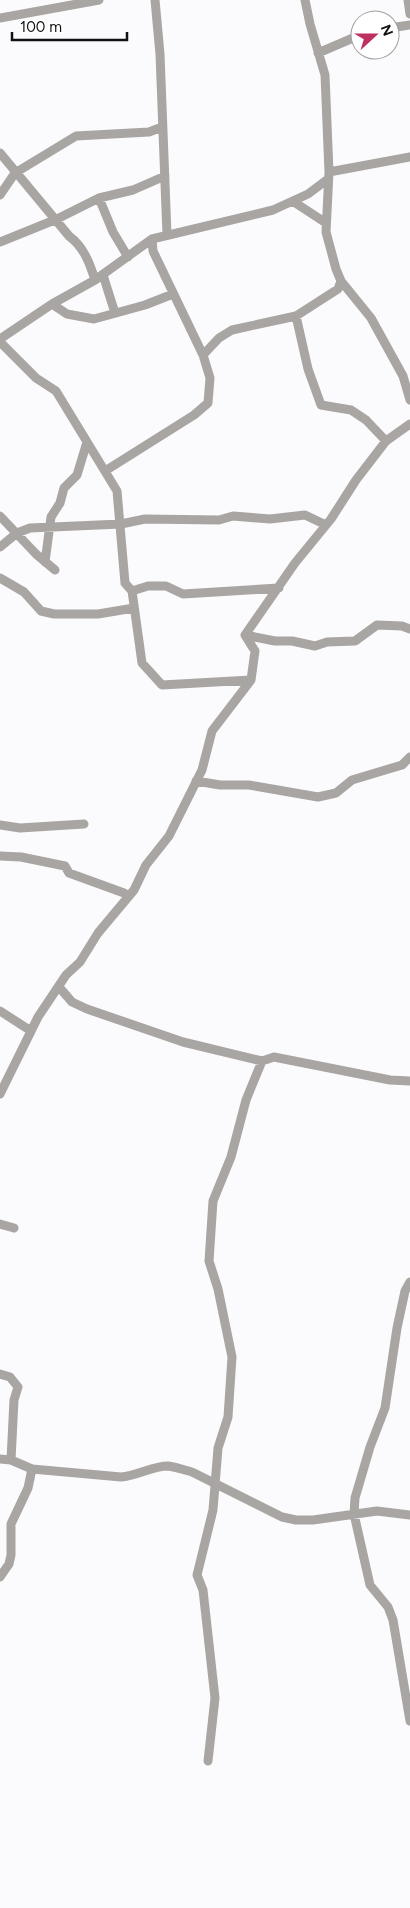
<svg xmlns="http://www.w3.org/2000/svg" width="410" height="1908" font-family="Figtree,sans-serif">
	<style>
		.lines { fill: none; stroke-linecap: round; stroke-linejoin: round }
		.street { stroke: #a8a5a3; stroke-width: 9 }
	</style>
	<rect width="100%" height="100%" fill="#fbfbfe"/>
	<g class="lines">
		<path class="street" d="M155 0 160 54 167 235
			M305 0 310 24 325 75 329 172 326 232 336 269 341 281 371 318 403 376 410 400
			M408 0 410 14
			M0 18 99 0
			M390 28 410 25
			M318 53 360 35
			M0 153 69 236C84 247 90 264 95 280
			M329 172 410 157
			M0 195 15 173 76 136 149 132 162 127
			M99 198 113 232 128 257
			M294 202 326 223
			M0 242 57 219 99 198 133 190 165 176
			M103 275 115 313
			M52 304 67 314 94 319 145 305 173 294
			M296 316 308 369 321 405 351 410 366 420 386 441
			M0 339 52 304 95 280 152 239 273 210 308 194 328 179
			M0 342 36 378 56 391 117 491 125 583 132 591 142 663 162 685 251 680
			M203 355 219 338 232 330 296 316 338 289 341 281
			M105 471 194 415 208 403 210 378 203 355 153 251 152 239
			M0 516 36 554 55 570
			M0 547 17 533 30 528 121 524 145 519 219 520 233 516 270 519 305 515 326 525
			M45 562 51 517 60 503 64 488 77 475 87 442
			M0 578 24 592 41 611 54 614H98L134 608
			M132 591 148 586H166L183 594 279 588
			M245 635 275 641H292L315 646 327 642 355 641 377 625 402 626 410 629
			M196 781 220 785H249L318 797 336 793 352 780 402 765 410 757
			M0 825 20 828 84 824
			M0 856 21 857 65 866 69 873 124 893 127 896
			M59 987 72 1002 87 1009 183 1042 262 1061 274 1057 390 1080 410 1081
			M0 1011 31 1031
			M0 1094 38 1017 66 975 80 962 98 933 134 890 146 865 169 836 202 770 212 731 251 680 255 651 245 635 295 563 331 519 356 480 386 441 410 424
			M0 1224 14 1228
			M410 1282 405 1291 397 1328 385 1408 370 1447 355 1498 354 1514 370 1585 388 1607 393 1620 410 1721
			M0 1374 10 1377 18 1387 14 1400 11 1460
			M0 1459 11 1460 32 1469 121 1477C137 1476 152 1466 168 1466 176 1467 184 1470 192 1472L282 1517 296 1520H313L377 1511 410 1515
			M0 1577 9 1564 11 1555V1524L28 1488 32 1469
			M208 1761 215 1698 203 1590 197 1575 213 1510 218 1448 228 1417 232 1357 218 1289 209 1261 213 1201 231 1157 246 1100 262 1061"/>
	</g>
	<g transform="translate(375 35) rotate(69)"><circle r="24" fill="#ffffff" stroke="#a0a0a1"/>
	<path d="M0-4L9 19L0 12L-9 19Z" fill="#bd3061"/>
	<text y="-8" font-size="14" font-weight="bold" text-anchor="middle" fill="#111113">N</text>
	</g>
	<path d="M12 32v8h115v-8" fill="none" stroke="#111113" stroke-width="2.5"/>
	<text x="20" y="32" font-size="15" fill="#111113" stroke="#ffffff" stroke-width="4" paint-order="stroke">100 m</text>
</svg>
